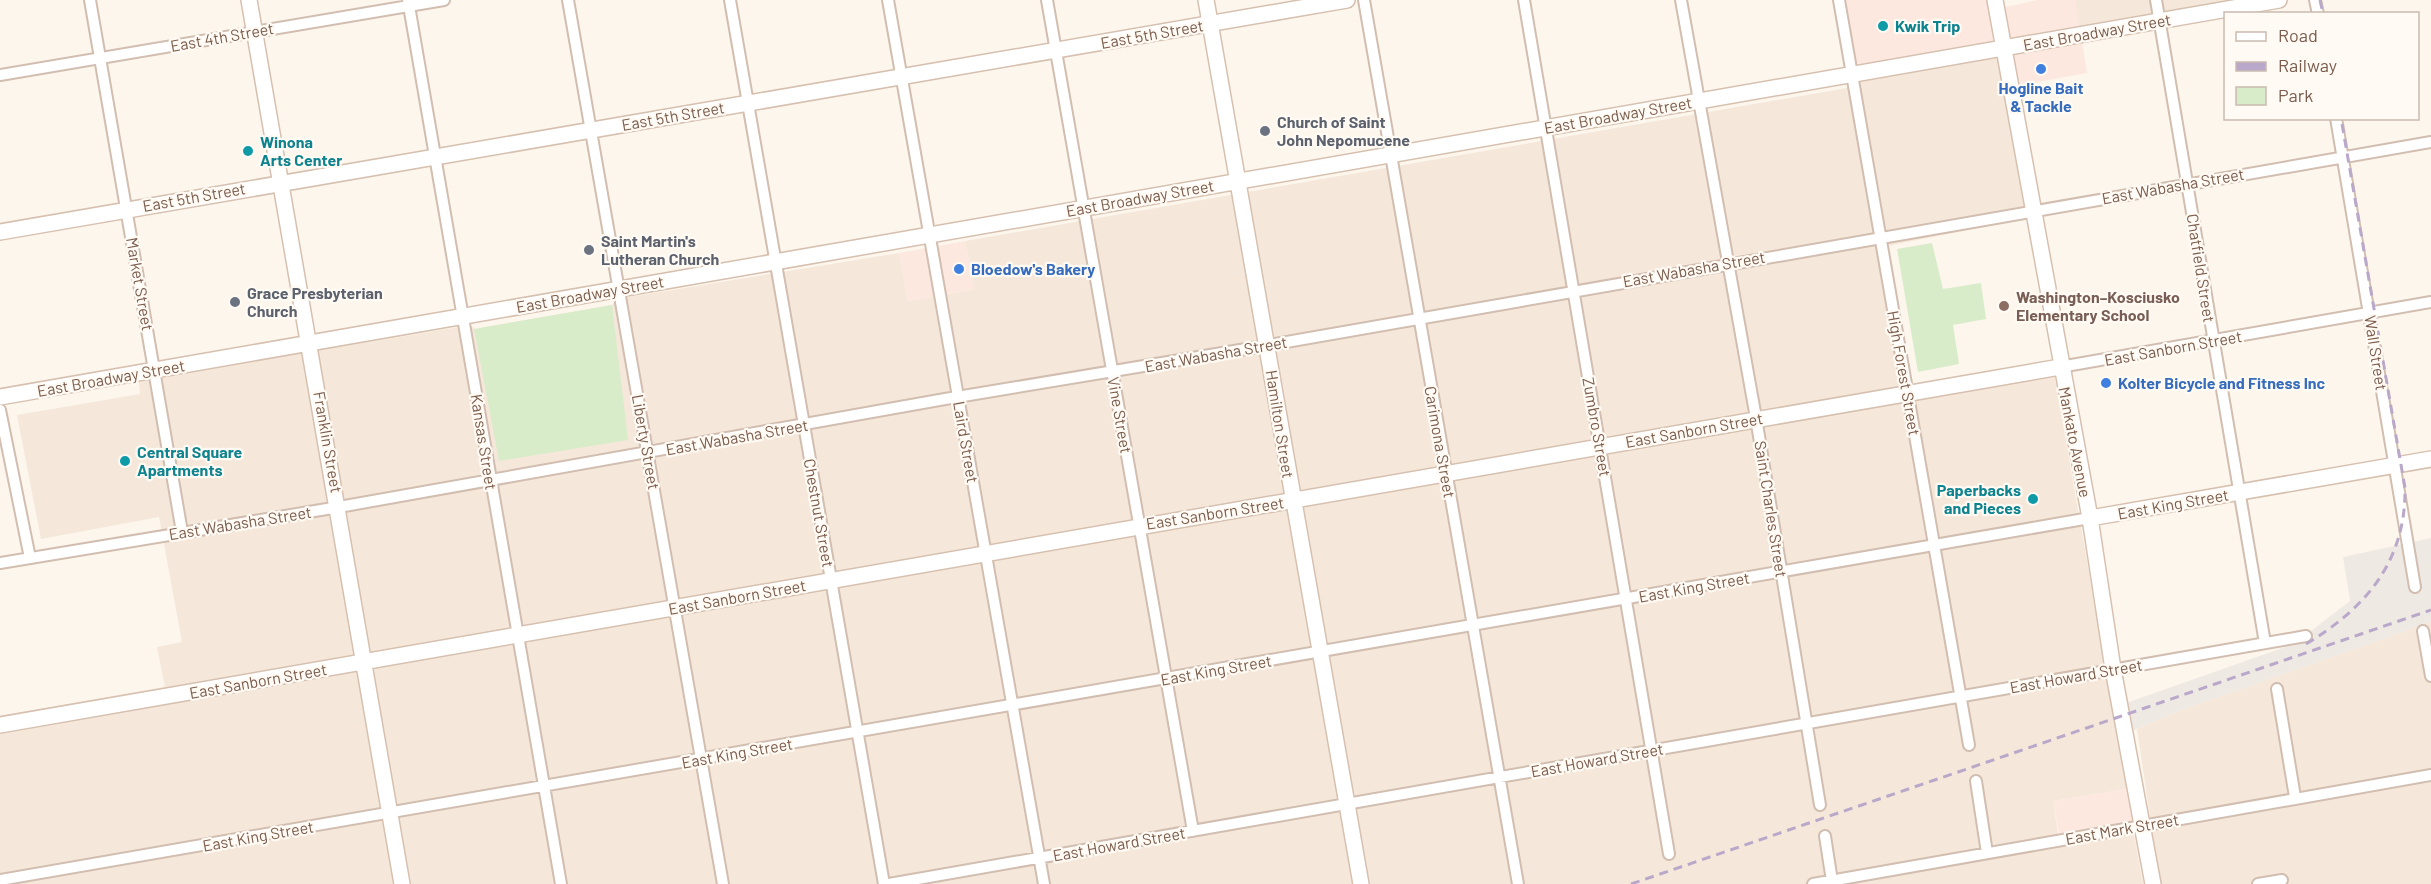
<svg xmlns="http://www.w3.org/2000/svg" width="2431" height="884" font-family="Barlow,sans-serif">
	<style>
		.residential { fill: #f5e8da }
		.commercial { fill: #fde8e0 }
		.industrial { fill: #efe9e4 }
		.green { fill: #d8ecc9 }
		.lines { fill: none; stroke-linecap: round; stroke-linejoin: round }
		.street-casing { stroke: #d1beb0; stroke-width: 14 }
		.secondary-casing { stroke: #d6c0b0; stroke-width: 18 }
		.street { stroke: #fff; stroke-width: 10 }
		.secondary { stroke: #fff; stroke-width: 15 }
		.rail { stroke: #b9a8c9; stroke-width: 3; stroke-dasharray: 9 6; stroke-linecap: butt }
		.culture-dot { fill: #0f9aa8; stroke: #fffaf3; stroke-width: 2 }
		.shop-dot { fill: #3f7fe0; stroke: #fffaf3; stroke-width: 2 }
		.worship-dot { fill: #6b7280; stroke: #fffaf3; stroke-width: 2 }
		.education-dot { fill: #8d6e63; stroke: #fffaf3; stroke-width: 2 }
		.labels { text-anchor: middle; stroke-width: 4.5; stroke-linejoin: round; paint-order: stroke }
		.culture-label { font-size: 16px; font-weight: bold; fill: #0d838f; stroke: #fffaf3; text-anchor: start }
		.street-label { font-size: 16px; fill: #7a5c4d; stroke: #fffaf3 }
		.shop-label { font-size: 16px; font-weight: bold; fill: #366cbe; stroke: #fffaf3; text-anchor: start }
		.worship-label { font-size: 16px; font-weight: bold; fill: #5b616d; stroke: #fffaf3; text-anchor: start }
		.education-label { font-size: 16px; font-weight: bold; fill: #785e54; stroke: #fffaf3; text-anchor: start }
	</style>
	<rect width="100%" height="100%" fill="#fdf6ec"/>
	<path class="residential" d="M2075 0H2263L2079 32Z
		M2008 43 2039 216 1887 246 1915 396 2054 373 2127 789 2053 801 2060 847 2134 834 2143 884H0V716L165 687 157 647 182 642 159 517 41 539 17 415 140 394 139 381 470 325 475 329 612 305 617 299 899 253 908 301 974 289 965 241 1858 86 1857 69Z
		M2431 622V884H2160L2137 729 2179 711Z"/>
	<path class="commercial" d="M1846 0H1999L2001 8 2037 0H2075L2087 73 2015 86 2008 43 1857 69Z
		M965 241 974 289 908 301 899 253Z
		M2127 789 2134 834 2061 847 2053 801Z"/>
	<path class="industrial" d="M2431 538V622L2179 711 2118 737 2112 708 2294 644 2350 601 2343 557Z"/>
	<path class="green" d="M1932 243 1943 289 1981 283 1986 319 1953 325 1959 364 1918 372 1897 249Z
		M612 305 628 440 499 461 474 329Z"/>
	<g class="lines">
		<g class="street-casing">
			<path id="street" d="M90 0 182 532
				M408 0 561 884
				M568 0 723 884
				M730 0 884 884
				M888 0 1044 884
				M1047 0 1193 831
				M1364 0 1518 884
				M1524 0 1669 854
				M1681 0 1756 418 1820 805
				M1839 0 1969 745
				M2156 0 2265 643
				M2315 0 2318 14
				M0 75 444 0
				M2336 118 2415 587
				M2060 367 2431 302
				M0 410 30 558
				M0 563 339 507 945 399 1252 348 2431 142
				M2423 631 2431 676
				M2277 689 2295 797
				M1976 781 1987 853
				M1825 836 1832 881
				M0 880 2090 518
				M889 884 2306 636
				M1813 884 2431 775
				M2258 884 2282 880"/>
		</g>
		<g class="secondary-casing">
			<path id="secondary" d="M249 0 402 884
				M1206 0 1361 884
				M1995 0 2090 518 2113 669 2153 884
				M0 232 1347 0
				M0 397 2279 0
				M2090 518 2431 459
				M0 725C687 606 1373 483 2060 367"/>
		</g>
		<use href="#street" class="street"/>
		<use href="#secondary" class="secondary"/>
		<path class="rail" d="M2320 0 2323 14
			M2306 644C2366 608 2406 561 2405 488L2341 118
			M1631 884 2431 610"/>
	</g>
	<g class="culture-dot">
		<circle cx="1883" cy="26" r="6"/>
		<circle cx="248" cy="151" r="6"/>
		<circle cx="125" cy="461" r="6"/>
		<circle cx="2033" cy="499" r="6"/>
	</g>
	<g class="shop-dot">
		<circle cx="2041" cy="69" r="6"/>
		<circle cx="959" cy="269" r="6"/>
		<circle cx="2106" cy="383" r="6"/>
	</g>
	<g class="worship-dot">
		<circle cx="1265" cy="131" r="6"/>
		<circle cx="589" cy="250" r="6"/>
		<circle cx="235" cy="302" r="6"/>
	</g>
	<circle class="education-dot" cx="2004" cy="306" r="6"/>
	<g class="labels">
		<g class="culture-label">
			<text x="1895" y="32">Kwik Trip</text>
			<text x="260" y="148">Winona<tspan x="260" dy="18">Arts Center</tspan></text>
			<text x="137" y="458">Central Square<tspan x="137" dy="18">Apartments</tspan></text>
			<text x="2021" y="496" text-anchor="end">Paperbacks<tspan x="2021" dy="18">and Pieces</tspan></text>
		</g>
		<g class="street-label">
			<text transform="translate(2097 32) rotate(-10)" y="6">East Broadway Street</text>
			<text transform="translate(1152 34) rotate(-10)" y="6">East 5th Street</text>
			<text transform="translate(222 37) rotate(-10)" y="6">East 4th Street</text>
			<text transform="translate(1618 115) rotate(-10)" y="6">East Broadway Street</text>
			<text transform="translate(673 116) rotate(-10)" y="6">East 5th Street</text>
			<text transform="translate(2173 186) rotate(-10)" y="6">East Wabasha Street</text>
			<text transform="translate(194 197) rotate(-10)" y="6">East 5th Street</text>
			<text transform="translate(1140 198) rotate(-10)" y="6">East Broadway Street</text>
			<text transform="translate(2201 268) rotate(81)" y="6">Chatfield Street</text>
			<text transform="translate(1694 269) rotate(-10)" y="6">East Wabasha Street</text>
			<text transform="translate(140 284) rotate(80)" y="6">Market Street</text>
			<text transform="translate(590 294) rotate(-10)" y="6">East Broadway Street</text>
			<text transform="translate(2173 348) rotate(-10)" y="6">East Sanborn Street</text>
			<text transform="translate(2376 353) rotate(81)" y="6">Wall Street</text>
			<text transform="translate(1216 354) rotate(-10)" y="6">East Wabasha Street</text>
			<text transform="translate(1904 373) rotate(80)" y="6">High Forest Street</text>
			<text transform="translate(111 378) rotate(-10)" y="6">East Broadway Street</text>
			<text transform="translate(1120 415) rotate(80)" y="6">Vine Street</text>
			<text transform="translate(1280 424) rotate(81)" y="6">Hamilton Street</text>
			<text transform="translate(1597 427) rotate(80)" y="6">Zumbro Street</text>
			<text transform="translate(1694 430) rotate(-10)" y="6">East Sanborn Street</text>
			<text transform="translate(737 437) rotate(-10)" y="6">East Wabasha Street</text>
			<text transform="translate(328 442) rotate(80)" y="6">Franklin Street</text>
			<text transform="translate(484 442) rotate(81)" y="6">Kansas Street</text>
			<text transform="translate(646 442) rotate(80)" y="6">Liberty Street</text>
			<text transform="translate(966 442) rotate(80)" y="6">Laird Street</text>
			<text transform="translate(1440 442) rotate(80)" y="6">Carimona Street</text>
			<text transform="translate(2075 442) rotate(79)" y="6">Mankato Avenue</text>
			<text transform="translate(2173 504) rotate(-10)" y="6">East King Street</text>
			<text transform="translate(1771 509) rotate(81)" y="6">Saint Charles Street</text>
			<text transform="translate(819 513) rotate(80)" y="6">Chestnut Street</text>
			<text transform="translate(1215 513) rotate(-9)" y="6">East Sanborn Street</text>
			<text transform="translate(240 523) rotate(-9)" y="6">East Wabasha Street</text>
			<text transform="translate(1694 587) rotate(-10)" y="6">East King Street</text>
			<text transform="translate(737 597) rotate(-10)" y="6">East Sanborn Street</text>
			<text transform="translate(1216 670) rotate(-10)" y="6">East King Street</text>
			<text transform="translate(2076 676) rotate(-10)" y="6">East Howard Street</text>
			<text transform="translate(258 681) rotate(-10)" y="6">East Sanborn Street</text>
			<text transform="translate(737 753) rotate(-10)" y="6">East King Street</text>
			<text transform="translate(1597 760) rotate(-10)" y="6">East Howard Street</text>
			<text transform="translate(2122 829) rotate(-10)" y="6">East Mark Street</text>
			<text transform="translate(258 836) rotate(-10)" y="6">East King Street</text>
			<text transform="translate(1119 844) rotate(-10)" y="6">East Howard Street</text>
		</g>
		<g class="shop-label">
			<text x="2041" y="94" text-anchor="middle">Hogline Bait<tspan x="2041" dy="18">&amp; Tackle</tspan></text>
			<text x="971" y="275">Bloedow's Bakery</text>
			<text x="2118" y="389">Kolter Bicycle and Fitness Inc</text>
		</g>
		<g class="worship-label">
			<text x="1277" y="128">Church of Saint<tspan x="1277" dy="18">John Nepomucene</tspan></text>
			<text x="601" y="247">Saint Martin's<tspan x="601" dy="18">Lutheran Church</tspan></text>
			<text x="247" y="299">Grace Presbyterian<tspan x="247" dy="18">Church</tspan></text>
		</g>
		<g class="education-label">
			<text x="2016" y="303">Washington–Kosciusko<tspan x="2016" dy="18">Elementary School</tspan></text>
		</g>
	</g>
	<rect x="2224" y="12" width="195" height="108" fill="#fffaf3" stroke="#cabbb1" stroke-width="1.5"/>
	<rect x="2236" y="32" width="30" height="9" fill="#ffffff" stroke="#cabbb1" stroke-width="1.5"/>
	<text x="2278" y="42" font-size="18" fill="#7a5c4d">Road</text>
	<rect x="2236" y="62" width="30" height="9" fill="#b9a8c9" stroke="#cabbb1" stroke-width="1.5"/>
	<text x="2278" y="72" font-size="18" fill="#7a5c4d">Railway</text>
	<rect x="2236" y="87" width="30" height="18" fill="#d8ecc9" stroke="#cabbb1" stroke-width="1.5"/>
	<text x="2278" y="102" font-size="18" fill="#7a5c4d">Park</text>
</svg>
